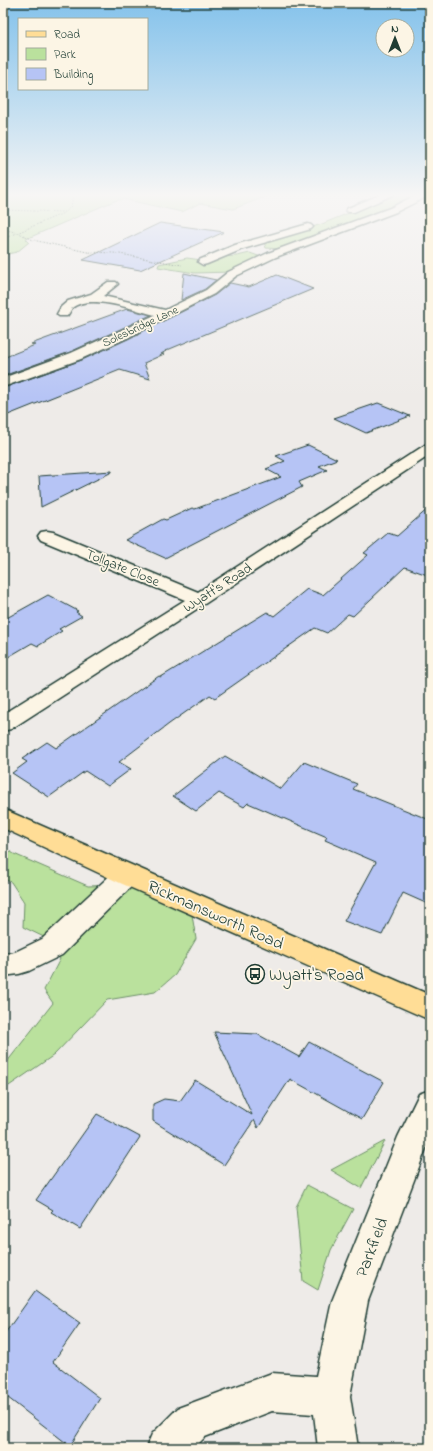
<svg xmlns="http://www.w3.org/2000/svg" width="433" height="1451" font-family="'Indie Flower',sans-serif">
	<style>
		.green { fill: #bae19d; stroke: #6c8f68 }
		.building { fill: #b6c4f5; stroke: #1f3d34 }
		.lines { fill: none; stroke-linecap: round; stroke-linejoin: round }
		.minor-casing { stroke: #1f3d34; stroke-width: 3 }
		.major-casing { stroke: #1f3d34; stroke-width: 3 }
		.path { stroke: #1f3d34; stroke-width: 1; stroke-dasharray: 1.5 1.5; stroke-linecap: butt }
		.minor { fill: #fcf5e5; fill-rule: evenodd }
		.major { fill: #ffdd96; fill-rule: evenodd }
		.labels { text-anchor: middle; stroke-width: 3.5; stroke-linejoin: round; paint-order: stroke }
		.far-street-label { font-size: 12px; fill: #1f3d34; stroke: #fcf5e5 }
		.street-label { font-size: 14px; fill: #1f3d34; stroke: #fcf5e5 }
		.near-street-label { font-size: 17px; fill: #1f3d34; stroke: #fcf5e5 }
		.near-poi-label { font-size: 17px; fill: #1f3d34; stroke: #fcf5e5; text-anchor: start }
	</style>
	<rect width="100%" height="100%" fill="#eeebe8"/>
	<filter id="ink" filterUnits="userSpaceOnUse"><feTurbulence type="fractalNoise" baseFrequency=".025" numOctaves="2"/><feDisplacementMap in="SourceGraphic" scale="8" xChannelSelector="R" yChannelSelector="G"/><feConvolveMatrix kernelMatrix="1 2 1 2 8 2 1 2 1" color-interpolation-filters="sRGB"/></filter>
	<g filter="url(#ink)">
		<path class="green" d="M3 194H273L233 209 200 203 182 212 123 199 114 201 26 239 29 242 17 252 3 255Z
			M395 194H416L408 200 281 249 266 248 264 242 322 224Z
			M250 253 261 257 231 272 195 273 158 267 159 264 187 258 209 261 219 257 237 256Z
			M3 847 14 854 88 886 125 885 192 915 196 939 175 975 155 992 107 1000 54 1055 3 1090V1067L53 1003 44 990 60 959 48 939 23 927 24 902 11 882 3 879Z
			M385 1141 361 1188 331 1170Z
			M307 1185 353 1209 331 1250 318 1290 303 1281 296 1207Z"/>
		<path class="building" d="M160 223 224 232 140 270 83 260Z
			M184 273 216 280 205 289 181 300Z
			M277 275 313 289 165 351H166L161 354H164L144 363 150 379 120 370 3 417V388L82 360 128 339 215 295 230 283 249 287Z
			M127 309 151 315 70 352 3 376V358L35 345 31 344Z
			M378 403 410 416 366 433 334 418Z
			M308 445 337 459 319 466 327 470 299 482 302 487 165 558 125 540 163 519 166 520 192 508 195 509 281 477 266 469 285 461 276 456Z
			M112 471V472L41 507 39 476Z
			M430 507V576L405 567 353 616 348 614 327 633 315 628 215 698 210 695 169 724 119 762 131 769 108 786 85 771 49 797 12 773 27 762 22 759 47 742 56 748 159 676 161 677 267 612 274 616 307 589 323 595 368 555 364 553 388 533 397 536Z
			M48 595 78 611 76 612 82 616 59 629 62 631 38 646 32 643 3 660V620Z
			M225 756 281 789 304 762 357 784 353 789 430 820V905L403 893 382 935 344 921 376 862 325 840 327 837 248 803 244 807 219 793 196 811 173 796Z
			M214 1032 257 1034 299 1057 309 1042 384 1082 362 1119 290 1079 258 1128 254 1120 224 1165 153 1121V1104L164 1099 180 1101 195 1080 252 1115Z
			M97 1114 140 1137 80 1229 51 1212 53 1210 36 1200Z
			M35 1291 80 1323 53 1362 100 1398 70 1446 3 1394V1336Z"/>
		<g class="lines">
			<g class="minor-casing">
				<path id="minor" d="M382 194H395L354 212H348L346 210 348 208Z
					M418 194 430 195 396 212 276 257 236 276 214 294 127 338 81 359 3 387V378L71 353 155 315C135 310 89 293 72 308 70 311 69 314 67 316H59L57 314 61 307 68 301 91 294 108 282H116L118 284 103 296 165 310 206 290 228 272 268 253 390 208Z
					M308 224 311 225 313 227 311 229 243 249 207 264 203 265 198 262 199 260 235 245Z
					M430 443V455L206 603 11 729 3 731V714L185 600 41 540 38 536 41 532 47 531 53 532 198 592 425 445Z
					M127 865 136 868 140 875 136 882 62 955 29 971 19 974 3 976V954L15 952 42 939 118 868Z
					M430 1090V1138L368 1301 350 1396 358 1448H318L314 1414 272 1411 205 1437 194 1448H146L152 1434 178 1408 272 1373 316 1376 332 1301 398 1137 419 1094Z"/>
			</g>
			<g class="major-casing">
				<path id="major" d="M3 809 430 995V1020L118 882 3 828Z"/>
			</g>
			<path class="path" d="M3 210 64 212
				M3 229 19 233 33 240 87 252 114 253 182 265
				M3 239 66 212 71 206 73 197 71 194"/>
			<use href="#minor" class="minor"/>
			<use href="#major" class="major"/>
		</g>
	</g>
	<linearGradient id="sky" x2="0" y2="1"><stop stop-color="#84c2eb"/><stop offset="0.49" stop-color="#f7f6f5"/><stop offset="1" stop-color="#f7f6f5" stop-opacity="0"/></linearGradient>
	<rect width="433" height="398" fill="url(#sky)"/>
	<defs>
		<g id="bus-ring" transform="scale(1)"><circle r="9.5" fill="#fcf5e5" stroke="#1f3d34" stroke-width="1.5"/><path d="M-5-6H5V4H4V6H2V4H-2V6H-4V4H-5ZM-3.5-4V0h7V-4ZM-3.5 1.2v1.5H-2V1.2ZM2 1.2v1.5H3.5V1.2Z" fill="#1f3d34"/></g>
	</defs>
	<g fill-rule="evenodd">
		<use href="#bus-ring" x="255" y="974"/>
	</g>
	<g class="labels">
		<g class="far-street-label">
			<text transform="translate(140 326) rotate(-25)" y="4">Solesbridge Lane</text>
		</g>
		<g class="street-label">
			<text transform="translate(123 567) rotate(22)" y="5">Tollgate Close</text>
			<text transform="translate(217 587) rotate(-33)" y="5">Wyatt's Road</text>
		</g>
		<g class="near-street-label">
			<text transform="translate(216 914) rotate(24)" y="6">Rickmansworth Road</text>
			<text transform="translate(371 1247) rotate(-69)" y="6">Parkfield</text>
		</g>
		<g class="near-poi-label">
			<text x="269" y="980">Wyatt's Road</text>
		</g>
	</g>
	<rect width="433" height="1451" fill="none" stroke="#fcf5e5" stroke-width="16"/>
	<rect x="8" y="8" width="417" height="1435" fill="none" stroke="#1f3d34" stroke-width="1.5" filter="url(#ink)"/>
	<rect x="18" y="18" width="130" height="72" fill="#fcf5e5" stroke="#a4ab9e"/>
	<rect x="26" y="31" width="20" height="6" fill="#ffdd96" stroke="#a4ab9e"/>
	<text x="54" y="38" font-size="12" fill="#1f3d34">Road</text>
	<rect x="26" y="48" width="20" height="12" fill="#bae19d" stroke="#a4ab9e"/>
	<text x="54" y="58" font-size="12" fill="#1f3d34">Park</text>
	<rect x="26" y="68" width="20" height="12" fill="#b6c4f5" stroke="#a4ab9e"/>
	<text x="54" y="78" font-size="12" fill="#1f3d34">Building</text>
	<g transform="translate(395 38)"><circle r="19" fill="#fcf5e5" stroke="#a4ab9e"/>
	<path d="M0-3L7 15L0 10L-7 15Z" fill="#1f3d34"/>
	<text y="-6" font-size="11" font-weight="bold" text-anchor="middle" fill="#1f3d34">N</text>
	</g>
</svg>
